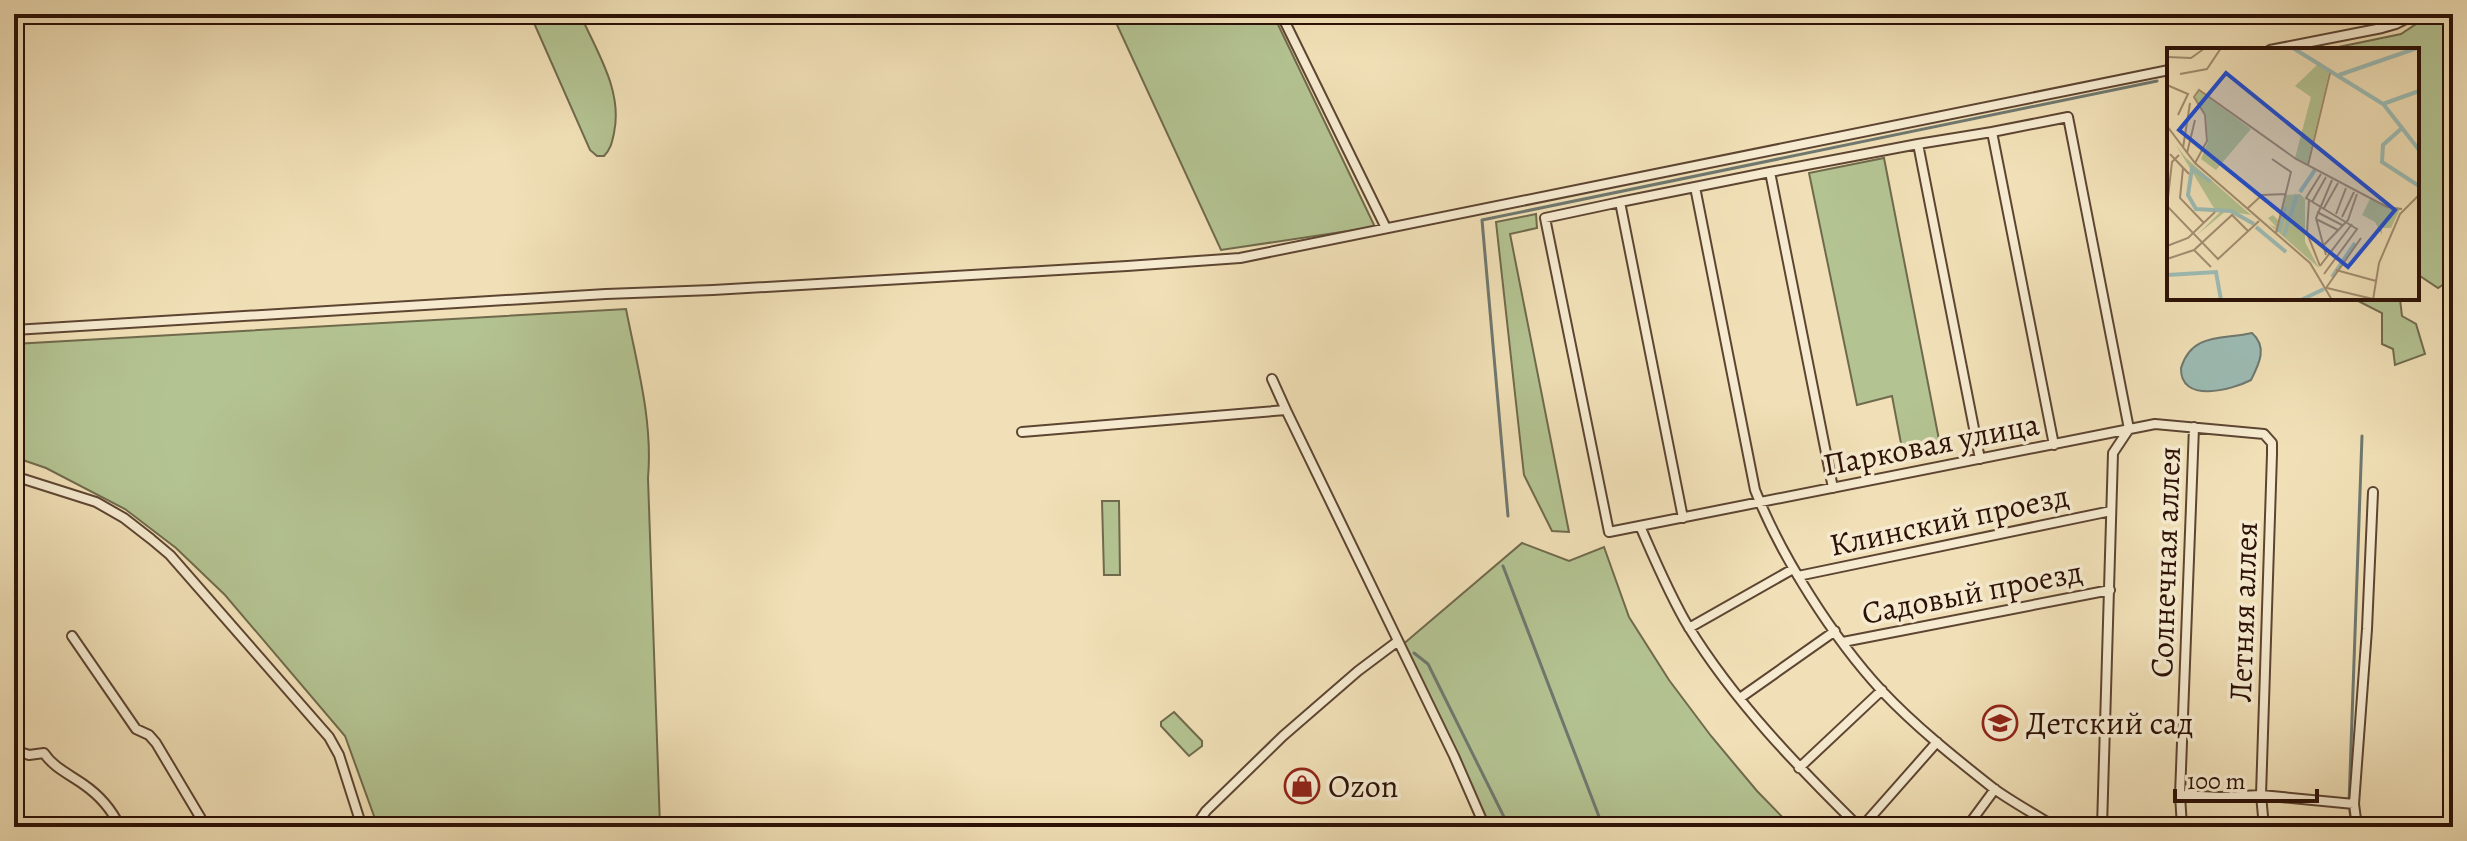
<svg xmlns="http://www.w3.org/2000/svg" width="2467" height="841" font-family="Alegreya,serif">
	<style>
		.green { fill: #b4c392; stroke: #706a4c; stroke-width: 2 }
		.water { fill: #9cbcb5; stroke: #6f786f; stroke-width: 2 }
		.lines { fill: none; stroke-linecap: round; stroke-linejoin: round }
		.stream { stroke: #6f786f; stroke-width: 3 }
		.street-casing { stroke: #5d4532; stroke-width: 12 }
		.street { stroke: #f6ebd0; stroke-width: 8 }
		.labels { text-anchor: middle; stroke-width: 7; stroke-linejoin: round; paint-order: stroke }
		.street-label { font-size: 32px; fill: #2c1106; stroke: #f6ebd0 }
		.poi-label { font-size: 32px; fill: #2c1106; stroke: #f6ebd0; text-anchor: start }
		.inset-river { fill: none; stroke: #9cbcb5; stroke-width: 4 }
		.inset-road { fill: none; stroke: #a28d70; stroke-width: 2 }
		.view { fill: #1d4ed8; fill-opacity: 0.15; stroke: #1d4ed8; stroke-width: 4 }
		.inset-edge { fill: none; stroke: #2c1106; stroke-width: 4 }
	</style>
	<rect width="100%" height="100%" fill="#f1e0b7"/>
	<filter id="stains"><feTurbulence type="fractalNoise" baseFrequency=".0025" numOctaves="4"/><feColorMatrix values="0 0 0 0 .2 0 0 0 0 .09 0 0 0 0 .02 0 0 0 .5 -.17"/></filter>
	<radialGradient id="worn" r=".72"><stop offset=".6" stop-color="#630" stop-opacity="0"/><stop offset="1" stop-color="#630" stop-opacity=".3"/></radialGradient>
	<path class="green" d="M530 14H580C597 52 623 91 614 133 612 142 611 149 604 156H597L590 150Z
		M1112 14H1273L1375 227 1221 250Z
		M2431 14H2453V278L2438 288 2417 274V50H2324L2401 34Z
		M1884 158 1942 455 1936 456 1935 453 1904 459 1892 396 1857 405 1809 173Z
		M1536 214 1537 228 1510 234 1569 532 1552 531 1524 475 1496 222Z
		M2364 298 2400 299 2402 316 2416 324 2425 354 2395 365 2393 349 2382 344V313L2360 302Z
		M626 309C637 365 653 421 648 478L660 827H378L345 736 225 595 176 548 125 509 46 468 14 457V344Z
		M1102 501H1119L1120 575H1104Z
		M1522 543 1569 561 1604 547 1629 617 1669 680 1711 736 1757 791 1792 827H1485L1401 646Z
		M1174 712 1202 741V746L1189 756 1161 726V722Z"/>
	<path class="water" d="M2252 333C2268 347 2259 364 2251 380 2232 390 2180 404 2181 368 2192 332 2223 340 2252 333Z"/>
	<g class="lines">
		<path class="stream" d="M1508 516 1482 220 2157 81
			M1503 566 1603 827
			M1414 653 1428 664 1509 827
			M2352 827 2349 803 2362 436"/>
		<g class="street-casing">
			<path id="street" d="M1281 14 1386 228
				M2270 50 2382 28 2396 24 2416 14
				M1992 132 2068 117 2129 429 2113 453 2102 827
				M1918 144 1992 132 2054 445
				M1770 172 1695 187 1755 490C1781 556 1833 638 1882 691 1915 726 1955 758 1993 788 2012 802 2035 814 2055 827
				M1620 202 1545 218 1609 532 2155 424 2264 434 2272 443V454L2261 795 2264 827
				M14 330 606 294 713 290 1127 266 1240 258 2169 70
				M1272 379 1286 410
				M1022 432 1286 410 1454 756 1485 827
				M14 476 96 502 124 518 151 539 170 555 329 737 339 755 362 827
				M1833 488 1770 172 1918 144 1980 459
				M1683 518 1620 202 1695 187
				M1640 526C1655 560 1669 594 1688 626 1734 701 1797 766 1859 827
				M1798 576 2111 511
				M1689 628 1793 569
				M72 636 136 729 149 735 156 743 206 827
				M1843 642 2110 590
				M1740 698 1835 631
				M14 750 29 755 44 753C53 767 69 774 83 784 99 795 112 810 120 827
				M1799 768 1882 690
				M2180 795 2220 797 2261 795 2354 804
				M1195 827 1206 811 1283 736 1358 671 1398 641
				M1862 827 1937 742
				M1967 827 1995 789
				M2182 827 2180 795 2194 427
				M2357 827 2354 804 2367 629 2373 492"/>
		</g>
		<use href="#street" class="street"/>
	</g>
	<defs>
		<g id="school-ring" transform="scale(1.8)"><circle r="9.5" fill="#f6ebd0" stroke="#8f2418" stroke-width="1.5"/><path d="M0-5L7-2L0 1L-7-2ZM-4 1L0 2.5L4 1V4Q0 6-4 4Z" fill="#8f2418"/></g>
		<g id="shop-ring" transform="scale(1.8)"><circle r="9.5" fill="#f6ebd0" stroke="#8f2418" stroke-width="1.5"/><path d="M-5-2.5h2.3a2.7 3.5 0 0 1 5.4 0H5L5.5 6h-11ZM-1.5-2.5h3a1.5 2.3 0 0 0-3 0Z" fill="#8f2418"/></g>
	</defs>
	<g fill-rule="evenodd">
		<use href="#school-ring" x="2000" y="723"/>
		<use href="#shop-ring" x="1302" y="786"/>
	</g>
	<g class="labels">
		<g class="street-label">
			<text transform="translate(1931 444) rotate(-11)" y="11">Парковая улица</text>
			<text transform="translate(1949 520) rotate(-12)" y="11">Клинский проезд</text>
			<text transform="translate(2165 562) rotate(-88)" y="11">Солнечная аллея</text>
			<text transform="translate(1972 592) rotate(-11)" y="11">Садовый проезд</text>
			<text transform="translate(2243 612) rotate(-88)" y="11">Летняя аллея</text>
		</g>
		<g class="poi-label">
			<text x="2026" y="734">Детский сад</text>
			<text x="1328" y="797">Ozon</text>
		</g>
	</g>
	<g transform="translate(2167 48)">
		<rect width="252" height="252" fill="#f1e0b7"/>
		<path d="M151 16 162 24 140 117 128 110 144 49 128 38ZM32 43 84 81 49 122 34 111 41 94 39 67 28 50ZM9 97 19 110 84 167 59 163 30 187 54 163 48 162ZM133 146 138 151V194L152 220 102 176 110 180 101 170 106 167 111 172 119 147ZM203 151 233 161 224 180H215V187L208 174 195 167Z" fill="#b4c392"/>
		<path class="inset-river" d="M126 0 216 56 252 43M172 27 250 0M217 57 235 80M252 102 235 80 216 97 215 114 252 138M44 134 25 120 21 147 29 161 64 163 87 176M133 144 148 122M89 179 119 204M112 184 118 159M117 188 130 147M0 227 49 224 54 252M165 229 188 195M134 252 157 241"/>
		<path class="inset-road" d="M0 9 24 10 38 0M13 26 40 21 54 0M0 37 21 46 11 67M0 78 28 115 143 215 165 252M16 100 23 55M20 105 28 72M3 106 22 126M12 107 5 114 0 158 51 211 92 173M105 111 124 124 109 185M28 115 40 93 38 67 27 49 32 42 129 111 220 159 235 161M141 117 163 25M16 120 13 150 37 175M154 126 139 150 190 181 157 226M142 152 140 185 153 218M145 154 159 129M157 160 171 135M80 161 95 147 119 146M150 164 175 177M169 166 179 140M175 169 187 144M149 171 171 182M0 198 21 190 48 164M155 199 181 172 190 146M27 202 44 219M159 207 149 170 165 132M0 211 27 202 65 167 81 183M153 218 185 176M169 222 209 233M159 240 194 190M160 240 206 251M206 252 212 215 233 166 252 147"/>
		<path class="view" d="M59 25 228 162 181 219 12 82Z"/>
		<rect width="252" height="252" class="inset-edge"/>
	</g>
	<rect width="2467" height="841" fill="none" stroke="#f1e0b7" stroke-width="48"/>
	<rect x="16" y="16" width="2435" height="809" fill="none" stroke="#2c1106" stroke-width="4"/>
	<rect x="24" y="24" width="2419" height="793" fill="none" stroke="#2c1106" stroke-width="2"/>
	<path d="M2175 789v12h142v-12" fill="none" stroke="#2c1106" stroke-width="4"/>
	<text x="2187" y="789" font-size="24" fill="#2c1106" stroke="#f6ebd0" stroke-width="6" paint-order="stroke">100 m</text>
	<rect width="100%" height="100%" filter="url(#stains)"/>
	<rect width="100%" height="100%" fill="url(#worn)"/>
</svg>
